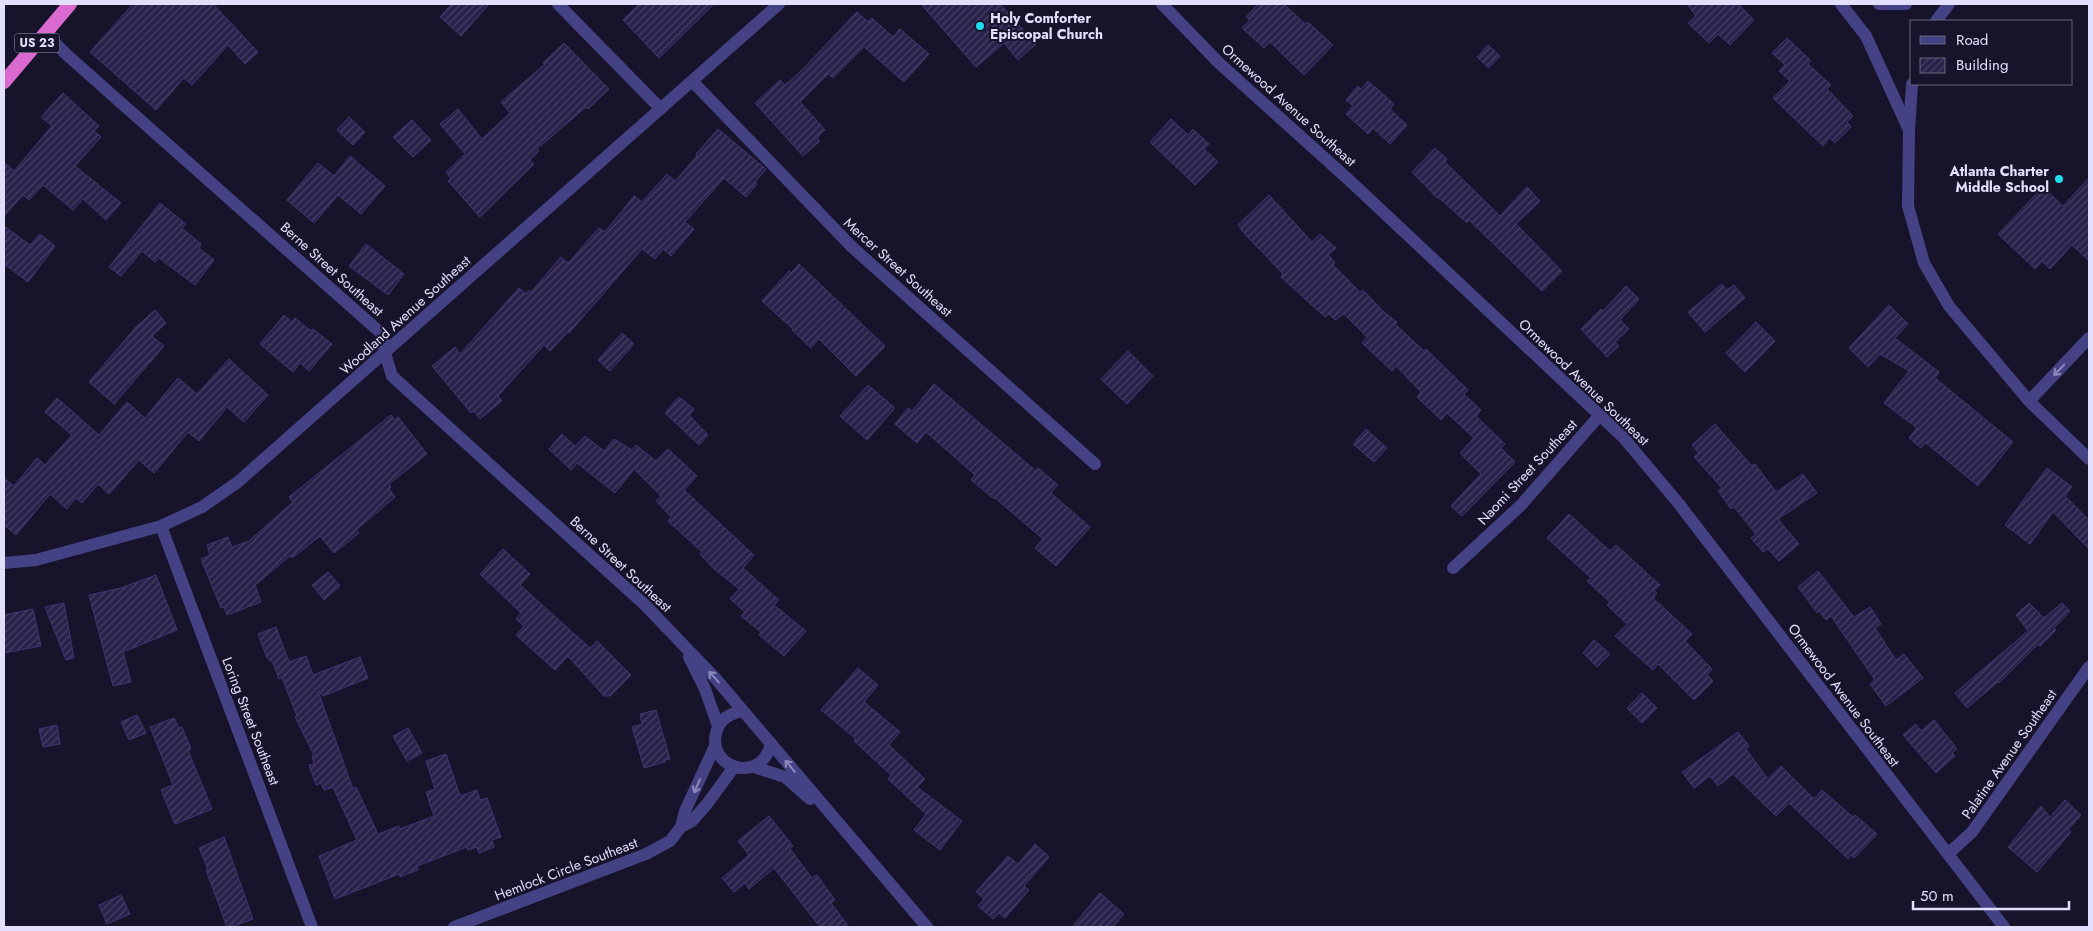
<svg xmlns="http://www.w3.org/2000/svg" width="2093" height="931" font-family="Jost,sans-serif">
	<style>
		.building { fill: url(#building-hatch); stroke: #403574 }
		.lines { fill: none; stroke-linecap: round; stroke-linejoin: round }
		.minor { stroke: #444285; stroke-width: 12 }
		.trunk { stroke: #da6acf; stroke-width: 14 }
		.oneway { stroke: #8b89bb }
		.poi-dot { fill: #1bdbed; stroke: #17132a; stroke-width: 2 }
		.labels { text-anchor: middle; stroke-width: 4; stroke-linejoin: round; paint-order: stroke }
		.shield { fill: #17132a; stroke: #a5a2bd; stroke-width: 1 }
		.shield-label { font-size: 12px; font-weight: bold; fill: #e2dffc }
		.poi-label { font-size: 14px; font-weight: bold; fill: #e2dffc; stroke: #17132a; text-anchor: start }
		.street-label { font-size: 14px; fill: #e2dffc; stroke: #17132a }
	</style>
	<defs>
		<pattern id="building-hatch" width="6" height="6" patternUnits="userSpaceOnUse" patternTransform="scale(1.25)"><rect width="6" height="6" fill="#29214a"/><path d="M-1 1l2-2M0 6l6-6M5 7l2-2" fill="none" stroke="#484165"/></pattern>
	</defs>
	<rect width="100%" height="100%" fill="#17132a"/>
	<path class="building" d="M133 4H213L258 52 245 64 228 45 192 85 184 78 156 110 90 52Z
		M452 4H489L461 36 440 17Z
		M639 4H714L659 58 623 20Z
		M921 4H1000L1036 44 1018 60 1004 43 976 67Z
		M1258 4H1284L1305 24 1308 22 1333 45 1304 75 1270 42 1264 48 1242 28 1250 20 1246 17Z
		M1687 4H1738L1754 20 1730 45 1718 34 1709 43 1688 23 1696 16Z
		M857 12 868 22 872 18 893 37 900 29 929 54 904 82 864 47 833 78 828 74 800 102 825 130 817 138 820 141 803 156 755 103 780 80 785 85 799 73Z
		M1787 38 1811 61 1808 64 1831 85 1827 89 1853 116 1847 122 1851 127 1835 143 1830 138 1823 146 1773 98 1790 81 1779 71 1785 65 1772 53Z
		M564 43 609 89 588 109 586 107 537 149 539 151 530 160 534 164 480 217 448 181 451 179 446 172 465 154 440 124 458 109 482 139 510 113 501 102 545 64 543 63Z
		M1488 45 1500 56 1489 68 1477 57Z
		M1368 81 1394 104 1390 109 1407 125 1390 144 1373 128 1368 134 1346 114 1353 106 1346 100 1358 86 1361 89Z
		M63 93 99 126 94 131 101 137 75 166 121 203 106 220 83 199 73 210 43 185 29 200 23 195 4 216V162L14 171 52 126 41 117Z
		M349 117 365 132 353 145 337 130Z
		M1171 119 1188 135 1193 129 1209 144 1204 149 1218 162 1195 185 1150 142Z
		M412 120 431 140 413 157 393 137Z
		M718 129 766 169 755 182 757 184 746 197 724 178 685 222 694 229 671 256 663 249 655 259 642 249 569 333 568 332 550 351 544 345 498 396 502 401 480 419 474 411 471 413 432 366 455 347 460 354 519 288 526 294 529 290 531 292 561 257 568 263 599 228 605 232 634 196 642 202 667 174 675 181 697 156 696 154Z
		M1435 148 1447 159 1445 162 1500 216 1527 187 1540 201 1516 224 1562 271 1542 291 1469 220 1467 223 1438 197 1437 198 1412 172Z
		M350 156 385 186 361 214 338 195 314 223 287 200 318 163 334 176Z
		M2089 178V261L2072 245 2050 269 2042 261 2035 269 1998 234 2043 187 2063 206Z
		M1269 195 1312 242 1320 234 1336 248 1328 255 1335 262 1333 265 1360 292 1363 290 1384 312 1397 322 1395 324 1424 351 1426 349 1433 356 1468 390 1464 394 1481 410 1476 416 1505 444 1501 448 1515 462 1462 516 1451 506 1481 474 1460 453 1474 438 1447 413 1441 420 1417 397 1421 392 1396 366 1392 371 1362 343 1367 337 1344 314 1335 320 1329 314 1325 317 1281 277 1283 274 1243 232 1238 225Z
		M160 203 186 224 182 228 201 244 199 248 214 260 195 285 159 258 155 262 142 251 121 276 109 267Z
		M4 226 30 245 40 234 55 246 28 282 4 264Z
		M366 244 404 274 388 295 349 266Z
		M799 264 885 346 856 376 819 339 811 348 792 330 793 329 762 301 789 271 791 273Z
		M1722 284 1727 290 1734 285 1745 298 1705 332 1688 312Z
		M1626 286 1639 299 1620 320 1629 329 1615 342 1619 346 1607 357 1581 329 1601 309 1603 311Z
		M1889 305 1908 324 1895 338 1939 372 1935 378 2013 442 1978 486 1926 443 1921 448 1909 438 1917 428 1884 403 1909 371 1880 354 1868 367 1849 348Z
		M155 310 166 323 152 336 164 346 114 404 89 382 136 327Z
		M284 315 292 322 295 318 311 331 313 329 332 344 309 371 300 363 293 372 260 344Z
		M1756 322 1775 341 1745 372 1726 353Z
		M622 333 634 344 610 371 598 360Z
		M1128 351 1153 376 1127 404 1101 379Z
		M229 359 268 395 244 422 227 407 199 441 188 432 154 473 139 460 109 494 98 484 82 503 76 498 67 509 50 494 16 535 4 525V478L14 486 37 458 45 465 72 435 45 412 57 398 99 435 127 402 145 418 178 378 197 394Z
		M934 384 1036 471 1038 468 1058 485 1051 493 1090 527 1056 566 1035 548 1043 539 995 498 994 499 971 480 975 475 926 432 917 443 895 424 908 408 912 411Z
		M868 385 895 408 867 440 840 416Z
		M679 397 694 409 689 415 708 435 699 445 665 413Z
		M391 415 395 420 398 417 427 454 389 484 391 487 389 489 395 497 356 530 359 533 334 553 320 536 292 558 290 556 255 585 261 602 227 615 224 607 221 608 201 559 210 555 207 545 228 537 232 547 249 541 293 502 289 497Z
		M1715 424 1752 466 1755 464 1776 492 1803 474 1817 493 1778 519 1799 544 1779 561 1768 549 1763 552 1751 538 1756 534 1734 507 1731 509 1718 491 1722 488 1694 457 1699 453 1692 445Z
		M1366 429 1387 448 1374 462 1353 444Z
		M562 434 575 446 585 436 604 451 614 439 632 450 636 445 656 461 668 449 697 476 684 490 754 555 743 568 779 600 774 605 806 631 784 656 759 635 761 632 741 616 745 612 730 599 739 589 713 568 700 554 702 552 668 521 671 517 656 501 661 496 634 469 615 493 577 463 571 470 549 449Z
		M2047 468 2072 487 2065 496 2089 520V549L2053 512 2030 544 2005 525Z
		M1569 514 1610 551 1616 545 1660 585 1654 590 1657 593 1653 598 1692 634 1685 641 1712 669 1707 675 1713 681 1694 700 1658 664 1653 670 1615 636 1627 624 1607 605 1610 602 1587 581 1591 578 1547 538Z
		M503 549 530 574 520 585 590 648 597 641 631 675 610 696H604L568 656 555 670 516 635 524 626 516 619 521 613 480 574Z
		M1818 571 1854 617 1870 607 1881 624 1875 628 1896 660 1904 654 1923 678 1886 706 1870 684 1875 680 1831 616 1826 620 1819 611 1817 613 1798 587Z
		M328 572 340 586 324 600 312 585Z
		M156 575 177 630 123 652 131 682 113 686 89 595 121 588Z
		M64 603 74 658 66 660 45 607Z
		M2029 603 2044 618 2062 603 2070 611 2054 628 2056 630 2040 646 2038 644 1999 683 1998 682 1967 708 1955 693 2028 631 2016 615Z
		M33 609 41 646 4 653V615Z
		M276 627 289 662 306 656 313 675 360 657 368 678 323 696 318 691 353 789 356 787 378 834 399 826 400 829 434 816 426 792 435 789 426 761 446 754 460 796 477 790 480 800 487 798 501 837 492 840 494 847 479 853 477 847 468 850 467 847 417 866 418 870 400 877 399 874 335 899 319 856 357 840 333 787 324 790 321 783 316 785 309 765 314 764 312 756 314 755 295 717 297 716 282 678 279 679 273 663 267 658 258 634Z
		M1594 640 1610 654 1597 667 1583 653Z
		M858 668 878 685 864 702 900 732 889 745 925 779 917 787 962 821 940 850 914 830 926 814 888 779 891 775 854 741 856 739 821 710Z
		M1642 693 1657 708 1642 723 1627 708Z
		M656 710 670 759 665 760V762L644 768 632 727 642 724 640 714Z
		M137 715 146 733 129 740 121 722Z
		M174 718 179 728 182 727 191 749 188 750 212 809 175 824 161 790 173 785 150 727Z
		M1934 720 1957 749 1952 753 1955 756 1936 773 1903 735 1916 724 1921 731Z
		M57 725 60 744 43 747 39 729Z
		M408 728 422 753 407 761 393 736Z
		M1738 732 1749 746 1746 749 1768 779 1781 766 1814 799 1822 790 1853 817 1855 815 1877 834 1854 858 1851 855 1848 859 1789 803 1776 816 1733 774 1718 786 1710 776 1694 788 1682 772Z
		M2065 800 2081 815 2068 830 2071 832 2037 872 2008 847 2041 806 2050 817Z
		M769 816 793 846 790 849 812 878 817 875 835 900 831 903 849 927H820L774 868 749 889 745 883 734 892 722 878 749 855 738 841Z
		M224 837 253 919 231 927H227L206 870 208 869 199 848Z
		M1035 844 1049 857 1024 886 1029 890 1005 918 999 913 993 919 978 906 984 899 976 892 1008 856 1018 864Z
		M1100 893 1124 914 1113 927H1072Z
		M121 895 130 914 107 924 99 905Z"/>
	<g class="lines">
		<path class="minor" d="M558 4 661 109
			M1162 4 1219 63 1349 180 1623 437 1679 504 2004 927
			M1841 4 1866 36 1908 128
			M1879 4H1906
			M1936 21 1949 4
			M45 33 67 55 382 334 385 353 392 376 645 605 716 679 927 927
			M692 81 852 247 1095 464
			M1912 84 1909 131 1908 206 1924 263 1949 306 2029 401 2089 459
			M2029 401 2089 338
			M161 526 312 927
			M4 563 36 560 161 526 202 507 238 482 779 4
			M1453 568 1521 505 1600 415
			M689 657 705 689 718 726
			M743 711C731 713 721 718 717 730 704 768 762 786 771 743
			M754 767 785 777 810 799
			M681 827 685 811 715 746
			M1948 854 1972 832 2089 667
			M454 927 646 854 670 841 681 827 692 821 707 804 734 767"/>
		<path class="trunk" d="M4 82 70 4"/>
	</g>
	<defs><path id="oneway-shaft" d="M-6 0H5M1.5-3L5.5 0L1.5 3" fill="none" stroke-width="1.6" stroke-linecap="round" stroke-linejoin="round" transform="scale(1.25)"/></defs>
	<g class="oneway">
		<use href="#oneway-shaft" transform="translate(2059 370) rotate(134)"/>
		<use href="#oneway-shaft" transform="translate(714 677) rotate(-132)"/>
		<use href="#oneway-shaft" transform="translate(790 766) rotate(-130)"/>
		<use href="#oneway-shaft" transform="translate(697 786) rotate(114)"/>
	</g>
	<g class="poi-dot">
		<circle cx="980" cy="26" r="5"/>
		<circle cx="2059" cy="179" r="5"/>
	</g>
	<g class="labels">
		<rect class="shield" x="14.5" y="33.5" width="45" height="19" rx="4"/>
		<g class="shield-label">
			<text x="37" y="47">US 23</text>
		</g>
		<g class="poi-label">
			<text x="990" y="23">Holy Comforter<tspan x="990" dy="16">Episcopal Church</tspan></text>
			<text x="2049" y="176" text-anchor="end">Atlanta Charter<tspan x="2049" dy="16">Middle School</tspan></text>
		</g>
		<g class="street-label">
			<text transform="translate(1289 105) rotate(42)" y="5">Ormewood Avenue Southeast</text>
			<text transform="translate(898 267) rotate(42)" y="5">Mercer Street Southeast</text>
			<text transform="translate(332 269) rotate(42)" y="5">Berne Street Southeast</text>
			<text transform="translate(405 315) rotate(-42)" y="5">Woodland Avenue Southeast</text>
			<text transform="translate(1584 382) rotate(44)" y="5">Ormewood Avenue Southeast</text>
			<text transform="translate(1527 472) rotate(-47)" y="5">Naomi Street Southeast</text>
			<text transform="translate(621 564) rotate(43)" y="5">Berne Street Southeast</text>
			<text transform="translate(1844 695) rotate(53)" y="5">Ormewood Avenue Southeast</text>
			<text transform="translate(251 721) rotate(69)" y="5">Loring Street Southeast</text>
			<text transform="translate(2009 754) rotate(-55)" y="5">Palatine Avenue Southeast</text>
			<text transform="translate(566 869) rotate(-21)" y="5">Hemlock Circle Southeast</text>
		</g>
	</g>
	<rect width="2093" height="931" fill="none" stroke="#e2dffc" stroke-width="10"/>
	<rect x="1910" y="20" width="162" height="65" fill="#17132a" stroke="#68657e"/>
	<rect x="1920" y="36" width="25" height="8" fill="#444285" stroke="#68657e"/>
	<text x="1956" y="45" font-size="15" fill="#e2dffc">Road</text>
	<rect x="1920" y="58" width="25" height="15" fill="url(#building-hatch)" stroke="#68657e"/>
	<text x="1956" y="70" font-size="15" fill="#e2dffc">Building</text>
	<path d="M1913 901v8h156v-8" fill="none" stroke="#e2dffc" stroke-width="2.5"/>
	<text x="1920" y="901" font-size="15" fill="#e2dffc" stroke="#17132a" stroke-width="4" paint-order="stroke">50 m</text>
</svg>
